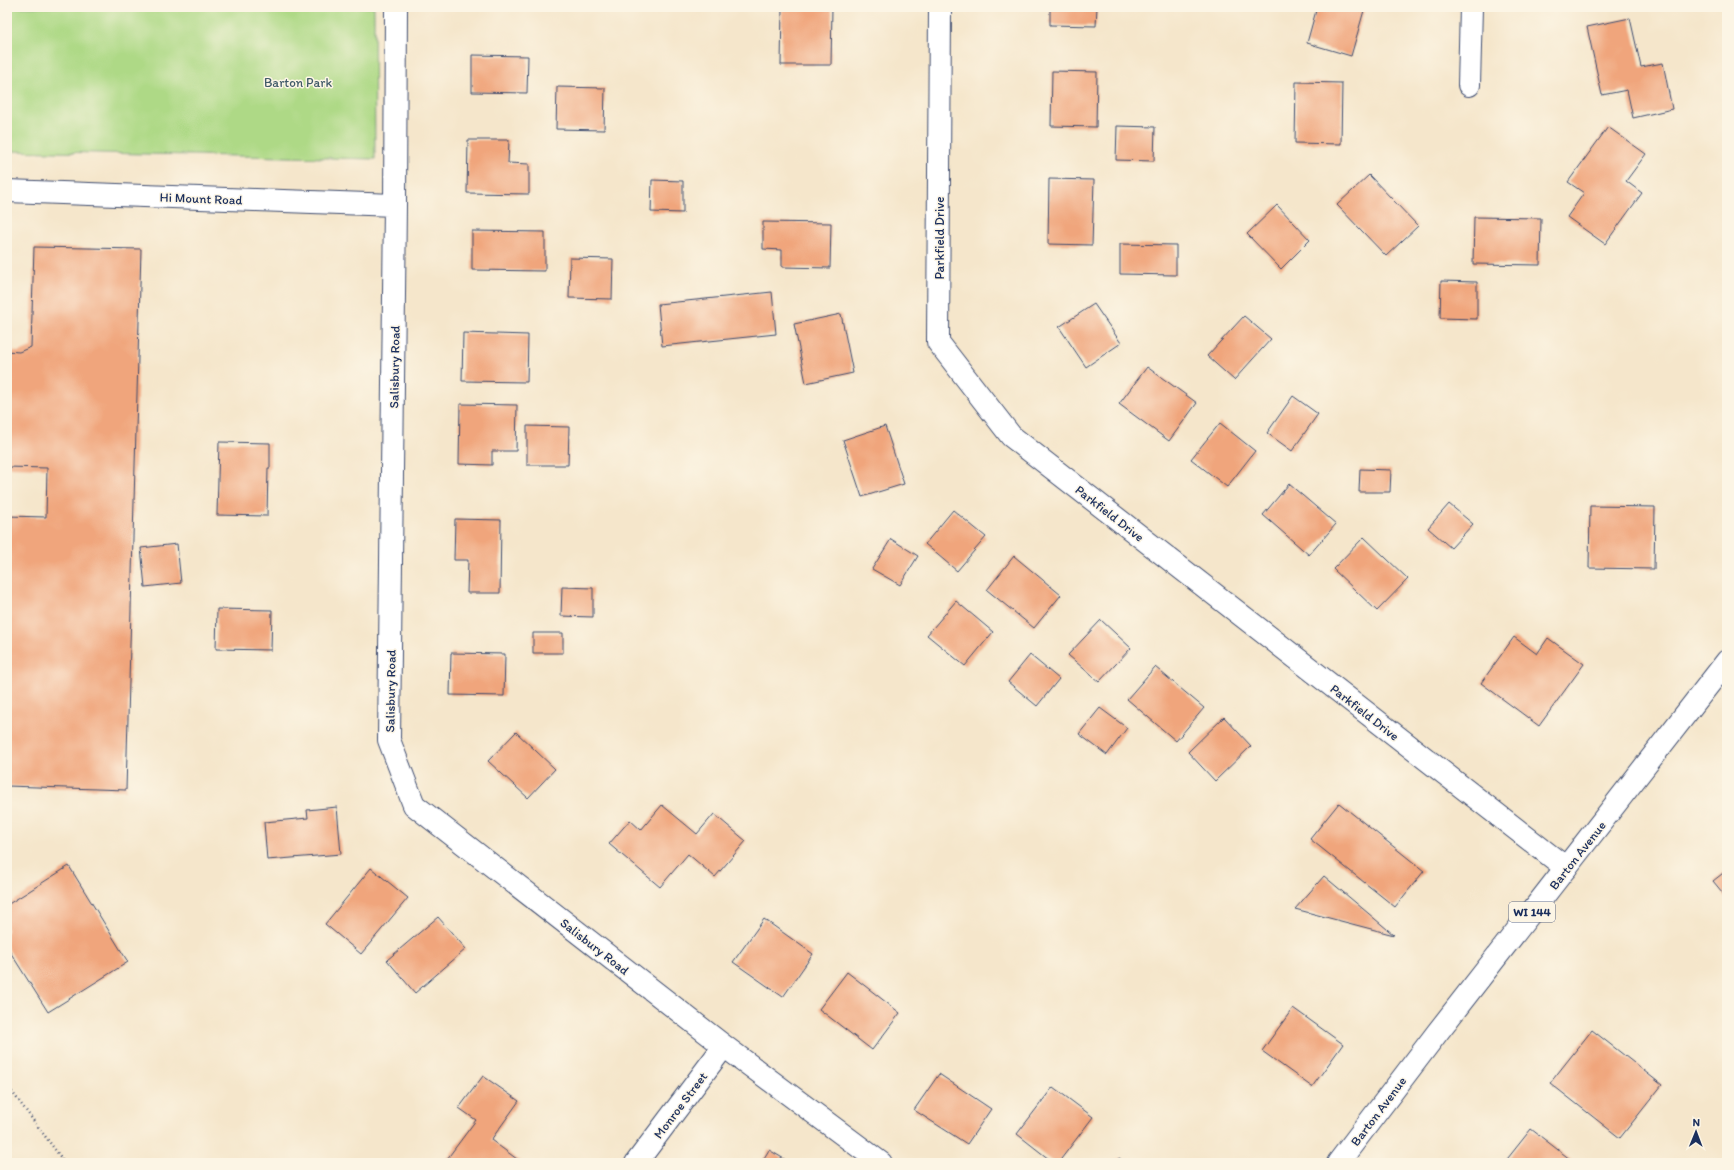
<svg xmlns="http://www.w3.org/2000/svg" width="1734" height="1170" font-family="Itim,sans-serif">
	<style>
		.green { fill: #aed986; stroke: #648472 }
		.building { fill: #f0a57c }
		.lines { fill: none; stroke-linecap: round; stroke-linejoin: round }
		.street-casing { stroke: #3c4a6e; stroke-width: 24 }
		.primary-casing { stroke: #3c4a6e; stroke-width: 24 }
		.path { stroke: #3c4a6e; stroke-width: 2.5; stroke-dasharray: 1 3; stroke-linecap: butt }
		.street { stroke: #fff; stroke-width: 22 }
		.primary { stroke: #fff; stroke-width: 22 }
		.labels { text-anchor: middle; stroke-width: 3; stroke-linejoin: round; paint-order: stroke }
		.shield { fill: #fcf5e5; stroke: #5e6a86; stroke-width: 1 }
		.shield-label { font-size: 12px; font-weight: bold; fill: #1b2f5e }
		.park-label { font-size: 13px; fill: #405a68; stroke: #fcf5e5 }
		.street-label { font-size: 13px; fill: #1b2f5e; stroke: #fcf5e5 }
	</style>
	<rect width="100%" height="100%" fill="#fcf5e5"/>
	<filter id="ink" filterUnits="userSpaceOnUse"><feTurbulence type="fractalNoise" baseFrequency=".025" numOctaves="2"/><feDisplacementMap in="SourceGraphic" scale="8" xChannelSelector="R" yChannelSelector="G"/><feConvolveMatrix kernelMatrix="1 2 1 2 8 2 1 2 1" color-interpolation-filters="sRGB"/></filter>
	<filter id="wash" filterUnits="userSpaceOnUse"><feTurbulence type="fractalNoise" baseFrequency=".012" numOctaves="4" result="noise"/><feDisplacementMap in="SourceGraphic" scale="16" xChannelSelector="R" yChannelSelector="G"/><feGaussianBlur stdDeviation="0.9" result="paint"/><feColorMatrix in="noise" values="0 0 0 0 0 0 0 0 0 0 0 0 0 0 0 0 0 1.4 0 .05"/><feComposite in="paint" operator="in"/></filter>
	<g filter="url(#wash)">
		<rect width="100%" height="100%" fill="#f5e6cb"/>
		<path class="green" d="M7 7H374L375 159 7 151Z"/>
		<g id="blocks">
			<path class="building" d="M782 7H832L831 65H781Z
				M1050 7H1097L1096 26 1050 25Z
				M1317 7H1365L1351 56 1307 43Z
				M1630 18 1641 67 1663 63 1672 109 1633 118 1627 90 1602 95 1587 27Z
				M472 55 528 56 527 93 472 92Z
				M1052 71 1097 72 1096 127 1051 126Z
				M1296 82 1342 83 1341 144 1295 143Z
				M557 87 605 88 604 130 556 129Z
				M1117 126 1155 127 1154 161 1116 160Z
				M1608 127 1646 154 1626 181 1642 193 1605 244 1567 217 1584 193 1568 182Z
				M468 140H509L508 163 529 164V194L467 193Z
				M1369 175 1418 226 1386 256 1337 205Z
				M1049 179 1094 180 1092 245 1048 244Z
				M652 180 683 181V213L651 212Z
				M1277 205 1310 240 1281 269 1247 234Z
				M1474 217 1541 218 1540 265 1473 264Z
				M763 222 831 223 830 268 782 267V250L763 249Z
				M472 231 545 232V271L472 270Z
				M1120 244 1176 245V275L1120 274Z
				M34 247 141 249 126 790 7 786V516L46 517 47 468 7 467V351L19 352 31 347Z
				M570 258 613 259 612 299 569 298Z
				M1441 281 1477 282V319L1440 318Z
				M772 292 776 334 662 346 658 304Z
				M1094 304 1121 343 1086 367 1059 327Z
				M841 314 853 373 806 383 794 324Z
				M1244 316 1271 339 1234 380 1207 356Z
				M463 333 528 335 527 382 462 381Z
				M1147 367 1197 403 1169 441 1119 404Z
				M1293 396 1318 414 1292 451 1267 433Z
				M460 404 517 405 516 451H492V465L459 464Z
				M1220 423 1255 451 1227 487 1191 459Z
				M527 426 569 427 568 465H527Z
				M885 426 904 484 862 497 843 440Z
				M219 442 270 443V468H268L267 516 217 515Z
				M1360 469 1391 470 1390 492H1359Z
				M1289 484 1336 524 1309 555 1263 515Z
				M1449 504 1473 524 1451 548 1428 528Z
				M1590 506 1655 507 1654 569 1589 568Z
				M953 510 986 537 957 571 925 544Z
				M455 519 501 520 500 593H467L468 560H454Z
				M1364 537 1408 579 1377 611 1333 569Z
				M891 539 918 556 900 585 872 569Z
				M177 544 181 583 145 587 141 548Z
				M1014 556 1061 595 1034 628 987 590Z
				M562 587 593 588V617L561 616Z
				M956 601 993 632 965 666 927 635Z
				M217 609 272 610 271 650 216 649Z
				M1101 620 1131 648 1099 682 1068 655Z
				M533 633H563V653H533Z
				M1514 637 1537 654 1548 638 1584 664 1539 726 1481 683Z
				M451 653 505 654 504 696 450 695Z
				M1030 655 1059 679 1037 706 1008 682Z
				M1155 667 1204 708 1176 741 1127 699Z
				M1100 708 1127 728 1107 755 1079 734Z
				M1224 717 1251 746 1215 781 1188 752Z
				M516 732 555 769 528 798 488 761Z
				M1339 803 1424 871 1395 907 1310 839Z
				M662 805 697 834 714 814 746 841 715 877 688 854 660 887 609 844 630 820 641 830Z
				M337 807 341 854 267 860 264 822 308 818 307 810Z
				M69 866 128 962 48 1012 7 947V905Z
				M371 868 408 898 361 954 325 924Z
				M1727 870V898L1713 881Z
				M1324 876 1394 935 1295 909Z
				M438 917 466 949 415 993 387 960Z
				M764 919 813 954 783 997 733 962Z
				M847 972 900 1013 872 1050 819 1009Z
				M1293 1008 1343 1044 1312 1087 1262 1051Z
				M1592 1030 1662 1085 1620 1138 1550 1083Z
				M939 1074 991 1109 967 1144 914 1110Z
				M483 1076 519 1101 491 1140 521 1162 444 1163 476 1120 459 1108Z
				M1053 1087 1093 1117 1058 1163H1054L1017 1134Z
				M1531 1129 1575 1163H1504Z
				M769 1150 791 1163H761Z
				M1119 1158 1127 1163H1115Z"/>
		</g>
	</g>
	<g filter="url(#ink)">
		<use href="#blocks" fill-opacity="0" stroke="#3c4a6e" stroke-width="1"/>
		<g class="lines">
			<g class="street-casing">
				<path id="street" d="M396 7 395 205 389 740 414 805 724 1046 881 1163
					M940 7 938 342 1011 436 1566 868
					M1469 85 1471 7
					M7 191 395 205
					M636 1163 724 1046"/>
			</g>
			<g class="primary-casing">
				<path id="primary" d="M1338 1163 1437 1033 1727 661"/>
			</g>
			<path class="path" d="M7 1085 65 1163"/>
			<use href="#street" class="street"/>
			<use href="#primary" class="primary"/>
		</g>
	</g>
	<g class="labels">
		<rect class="shield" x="1509" y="902" width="46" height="20" rx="3"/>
		<g class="shield-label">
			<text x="1532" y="916">WI 144</text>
		</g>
		<g class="park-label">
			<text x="298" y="87">Barton Park</text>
		</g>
		<g class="street-label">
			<text transform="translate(201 198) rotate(2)" y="5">Hi Mount Road</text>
			<text transform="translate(939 238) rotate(-90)" y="5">Parkfield Drive</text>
			<text transform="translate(394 367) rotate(-89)" y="5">Salisbury Road</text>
			<text transform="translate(1110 513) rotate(38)" y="5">Parkfield Drive</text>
			<text transform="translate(390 691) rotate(-89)" y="5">Salisbury Road</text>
			<text transform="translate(1365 712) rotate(38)" y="5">Parkfield Drive</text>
			<text transform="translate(1577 855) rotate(-52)" y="5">Barton Avenue</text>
			<text transform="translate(595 946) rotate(38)" y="5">Salisbury Road</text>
			<text transform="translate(680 1105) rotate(-53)" y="5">Monroe Street</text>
			<text transform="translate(1378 1111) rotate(-53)" y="5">Barton Avenue</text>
		</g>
	</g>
	<rect width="1734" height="1170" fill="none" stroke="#fcf5e5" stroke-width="24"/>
	<g transform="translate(1696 1132) rotate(1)" stroke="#fcf5e5" stroke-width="3" paint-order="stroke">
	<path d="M0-3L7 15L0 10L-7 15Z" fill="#1b2f5e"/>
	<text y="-6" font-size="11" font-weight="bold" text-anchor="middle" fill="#1b2f5e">N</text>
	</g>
</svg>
